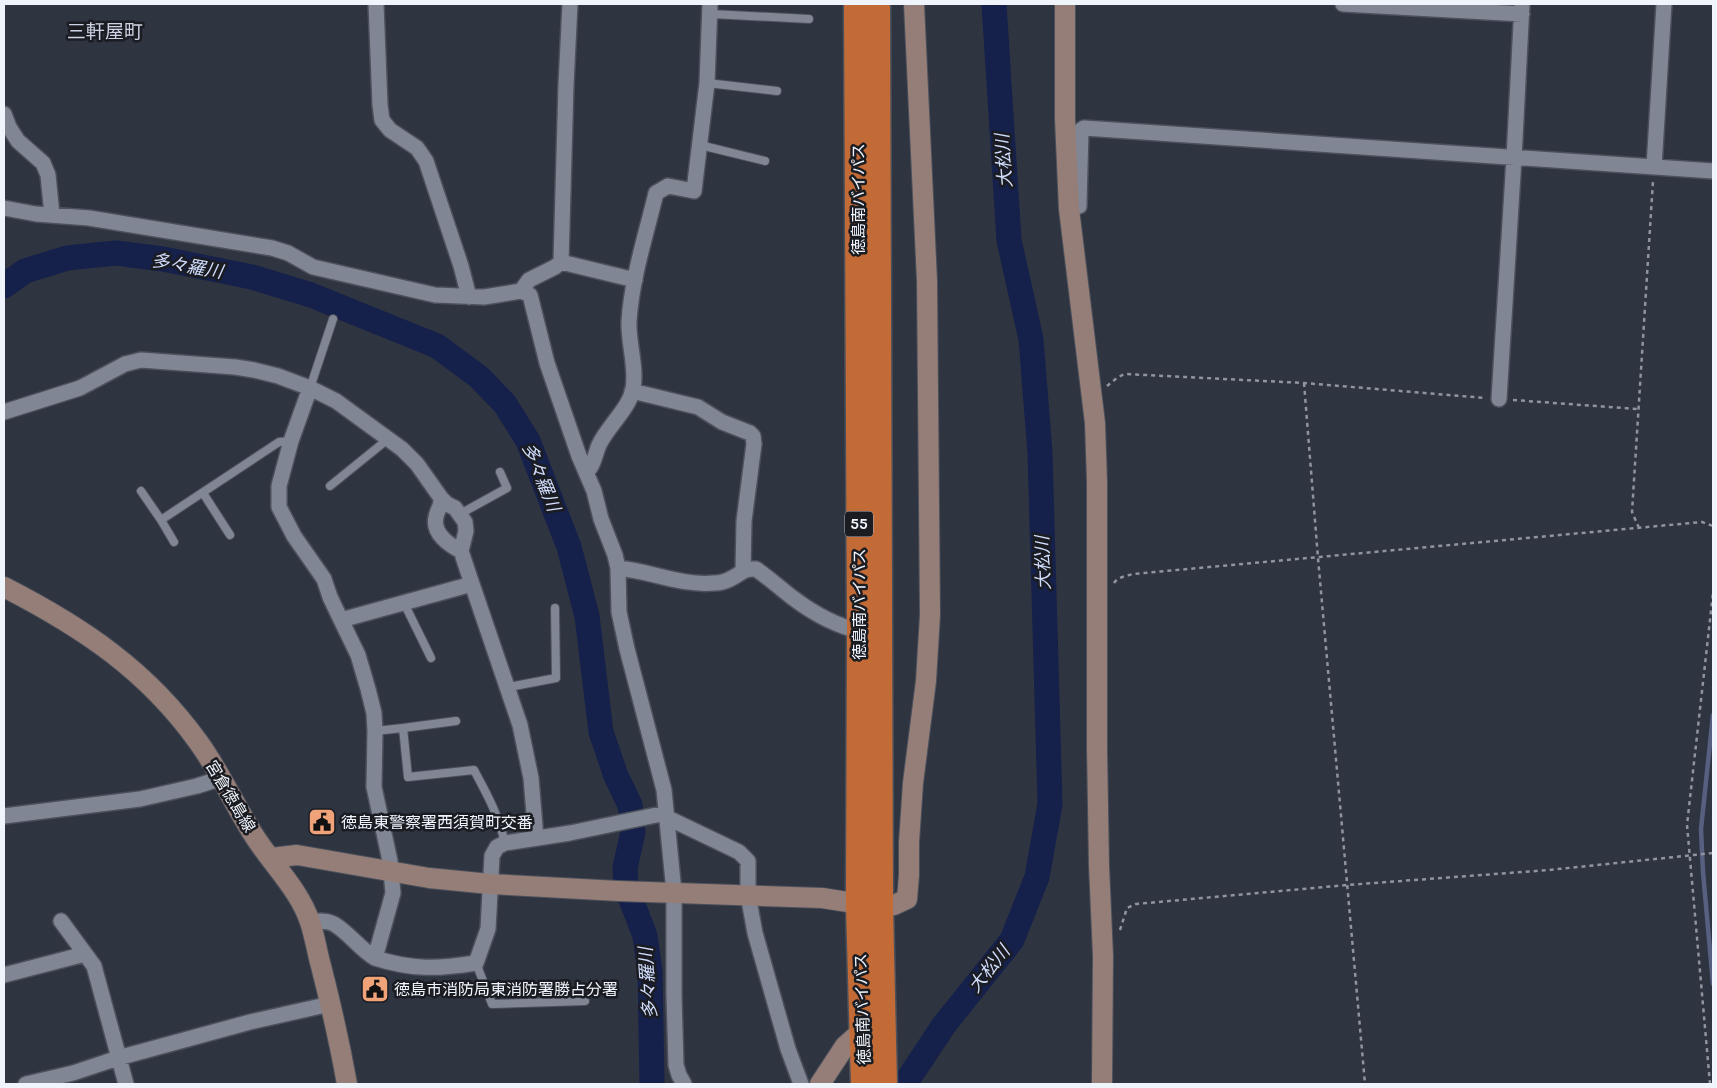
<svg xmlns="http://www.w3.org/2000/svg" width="1717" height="1088" font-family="Karla,'Noto Sans JP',sans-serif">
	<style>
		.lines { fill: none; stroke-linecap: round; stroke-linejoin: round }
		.stream { stroke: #576080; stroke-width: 4.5 }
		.river { stroke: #15204b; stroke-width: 25 }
		.lane-casing { stroke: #4b505a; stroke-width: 10 }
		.street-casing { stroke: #4b505a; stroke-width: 18 }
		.secondary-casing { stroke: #4b505a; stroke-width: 22 }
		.highway-casing { stroke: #4b505a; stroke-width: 29 }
		.path { stroke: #90949f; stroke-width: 2.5; stroke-dasharray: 4 4; stroke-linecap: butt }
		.lane { stroke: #818695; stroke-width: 8 }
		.street { stroke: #818695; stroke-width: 15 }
		.secondary { stroke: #957e78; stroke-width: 20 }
		.highway { stroke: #c36b36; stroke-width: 26 }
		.labels { text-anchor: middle; stroke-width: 5; stroke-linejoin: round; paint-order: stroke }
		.shield { fill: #1a1c22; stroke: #b0b3bb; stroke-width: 1 }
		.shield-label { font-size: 15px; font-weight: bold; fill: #f0f4fc }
		.street-label { font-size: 16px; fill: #f0f4fc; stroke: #1a1c22 }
		.poi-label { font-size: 16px; fill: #f0f4fc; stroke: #1a1c22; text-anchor: start }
		.water-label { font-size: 18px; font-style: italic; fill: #d1ddfc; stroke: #1a1c22 }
		.quarter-label { font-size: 19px; fill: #cdd3e4; stroke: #1a1c22 }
	</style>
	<rect width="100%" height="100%" fill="#2f3441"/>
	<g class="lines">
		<path class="stream" d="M1713 715 1701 829 1703 872 1713 984"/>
		<path class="river" d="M4 286 25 271 67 258 116 253 163 259 252 277 311 295 437 346 479 377 505 404 528 441 569 547 587 616 601 732 616 776 630 805 633 832 625 868 626 886 645 936 650 971 652 1084
			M905 1084 944 1025 1012 940 1037 877 1050 804 1040 453 1031 339 1009 240 994 4"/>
		<g class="lane-casing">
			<path id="lane" d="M711 14 809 19
				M707 83 777 91
				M700 145 765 161
				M310 388 333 319
				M330 486 388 439
				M141 491 161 520 279 442 291 441
				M203 493 230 535
				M460 514 507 488 500 472
				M161 520 174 542
				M404 603 431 658
				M509 687 556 678 555 608
				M403 728 456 721
				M375 731 403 728 408 777 474 770C488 796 498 814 505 843
				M476 963 492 1004 585 1001"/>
		</g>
		<g class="street-casing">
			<path id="street" d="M376 4 380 105 382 120 390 130 417 148 426 161 461 266 469 297
				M1343 4 1522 14
				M4 114 9 127 18 141 43 163 48 175 52 215
				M1654 167 1664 4
				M4 208 36 214 89 218 272 248 288 253 313 267 435 295 484 297 521 291 530 295 547 363 579 456 594 491 601 519 615 555 618 568 619 612 627 649 664 790 674 892V995L676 1065 679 1075 684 1084
				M1069 209 1079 206 1081 130 1084 128 1713 171
				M561 262 635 280
				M521 291 529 280 555 267 561 262 566 85 570 4
				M310 388 291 441 279 486V507L294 536 324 579 330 597 341 620
				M632 391 698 407 722 422 750 433 753 436 754 444 744 521 743 571
				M1499 399 1514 158 1522 4
				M4 412 80 388 125 364 141 360 235 367 254 370 278 376 310 388 336 401 402 449 417 464 441 498 447 504 455 508 465 522 466 531 461 551
				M586 472C594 466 595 454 599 445 607 427 629 409 633 389 637 367 628 343 629 321 632 277 646 235 656 193L668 186 694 191 707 83 710 4
				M441 498C442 506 437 510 436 517 432 533 449 545 461 551L472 584
				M618 568C651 571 680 586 714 583 719 583 727 581 732 578 742 573 744 568 756 569 769 578 781 589 793 598 813 613 836 626 860 631
				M4 816 140 799 197 786 222 778
				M668 818 739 852 748 861V895L755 933 788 1049 801 1084
				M61 921 94 966 126 1084
				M310 922C318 921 327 920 334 924 349 933 360 949 375 958L393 893 390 861 374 787 375 731 374 713 368 689 358 655 341 620 472 584 520 725 531 778 536 838
				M375 958C412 970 438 969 476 963L488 929 492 856 497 847 505 843 570 833 666 813
				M4 975 85 954
				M26 1084 73 1073 118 1058 250 1022 330 1004"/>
		</g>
		<g class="secondary-casing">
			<path id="secondary" d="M1065 4V119L1069 209 1095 423 1097 482V749L1099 866 1103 956 1102 1084
				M4 587C82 627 147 670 199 743 220 772 234 804 253 834 271 863 299 889 310 922 315 937 317 952 321 966 331 1005 340 1045 347 1084
				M271 858 297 855 429 878 490 884 618 891 822 898 880 907 894 905 907 899 909 875V842L913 783 926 681 930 615 927 281 914 4
				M820 1084 845 1046 862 1031"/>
		</g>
		<g class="highway-casing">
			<path id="highway" d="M857 4 860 631 859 905 864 1084
				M877 4 880 907 884 1084"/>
		</g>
		<path class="path" d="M1304 383 1318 558 1365 1084
			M1107 386 1118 377 1125 374 1304 383 1485 398
			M1513 400 1637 409
			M1639 528 1632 512 1653 181
			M1114 583C1118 577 1126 576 1133 574L1702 522 1713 526
			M1120 930 1127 908 1136 904 1347 885 1549 870 1713 853
			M1710 1084 1687 825 1713 593"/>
		<use href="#lane" class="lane"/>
		<use href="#street" class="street"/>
		<use href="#secondary" class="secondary"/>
		<use href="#highway" class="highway"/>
	</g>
	<defs>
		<g id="civic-square" transform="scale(1.4375)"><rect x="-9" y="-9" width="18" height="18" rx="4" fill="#f0a378" stroke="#1a1c22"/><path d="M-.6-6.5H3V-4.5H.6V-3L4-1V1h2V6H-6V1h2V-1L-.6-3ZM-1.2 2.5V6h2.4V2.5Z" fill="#111"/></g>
	</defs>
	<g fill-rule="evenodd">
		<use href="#civic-square" x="322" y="822"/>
		<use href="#civic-square" x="375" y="989"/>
	</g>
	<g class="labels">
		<rect class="shield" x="845" y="511.5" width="28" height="25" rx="4"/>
		<g class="shield-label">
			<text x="859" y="529">55</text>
		</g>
		<g class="street-label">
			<text transform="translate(858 199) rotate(-90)" y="6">徳島南バイパス</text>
			<text transform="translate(859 604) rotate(-90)" y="6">徳島南バイパス</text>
			<text transform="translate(231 796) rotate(59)" y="6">宮倉徳島線</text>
			<text transform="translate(862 1009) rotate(-92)" y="6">徳島南バイパス</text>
		</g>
		<g class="poi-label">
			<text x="341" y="828">徳島東警察署西須賀町交番</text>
			<text x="394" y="995">徳島市消防局東消防署勝占分署</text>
		</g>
		<g class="water-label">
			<text transform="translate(1004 161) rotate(-94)" y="6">大松川</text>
			<text transform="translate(187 266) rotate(10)" y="6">多々羅川</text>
			<text transform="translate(541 477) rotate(68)" y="6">多々羅川</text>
			<text transform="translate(1043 563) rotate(-92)" y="6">大松川</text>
			<text transform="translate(989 969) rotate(-51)" y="6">大松川</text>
			<text transform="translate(648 983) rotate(-94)" y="6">多々羅川</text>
		</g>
		<g class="quarter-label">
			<text x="105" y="38">三軒屋町</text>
		</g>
	</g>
	<rect width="1717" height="1088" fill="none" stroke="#f0f4fc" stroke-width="10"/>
</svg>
